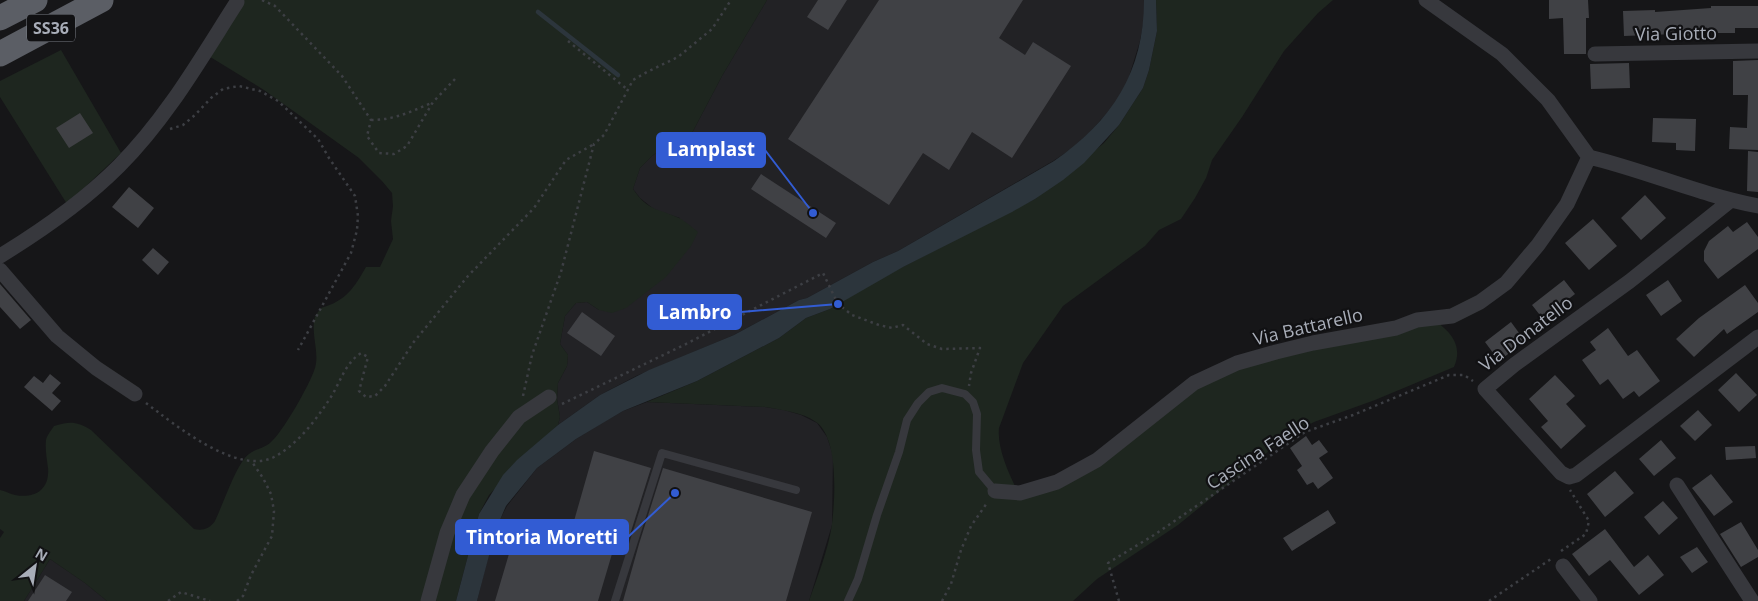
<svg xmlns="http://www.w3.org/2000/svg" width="1758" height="601" font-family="'Open Sans',sans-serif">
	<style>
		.built { fill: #222225 }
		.green { fill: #1e261f }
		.water { fill: #2c353c }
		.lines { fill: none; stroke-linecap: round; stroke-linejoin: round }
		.stream { stroke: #2c353c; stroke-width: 4.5 }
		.building { fill: #404145 }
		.path { stroke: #3d3f44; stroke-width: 2.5; stroke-dasharray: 2.5 4; stroke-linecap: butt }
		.service { stroke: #37383d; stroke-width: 8 }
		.minor { stroke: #37383d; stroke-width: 15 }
		.trunk { stroke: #5b5e65; stroke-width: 25 }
		.labels { text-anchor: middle; stroke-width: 4.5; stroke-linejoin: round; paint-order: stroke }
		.shield { fill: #111113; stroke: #7b7e86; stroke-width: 1 }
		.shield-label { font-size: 16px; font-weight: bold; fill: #a8adb8 }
		.street-label { font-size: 18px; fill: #a8adb8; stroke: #111113 }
		.leader { fill: none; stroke: #325cd3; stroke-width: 2 }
		.callout-dot { fill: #325cd3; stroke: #111113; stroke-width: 2 }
		.callout { fill: #325cd3; stroke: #325cd3; stroke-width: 2 }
		.callout-label { font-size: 19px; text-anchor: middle; font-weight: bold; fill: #fff }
	</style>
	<rect width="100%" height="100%" fill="#161618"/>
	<path class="built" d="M767 0H1144V19L1140 41 1127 83 1117 102 1089 133 1073 148 1053 161 898 251 873 262 807 298 799 300 734 335 636 376 600 395 558 425 560 417 557 399 558 383 567 366 568 355 560 344 565 316 576 303 587 302 599 310 680 218 655 210 640 198 633 189 640 168 652 156 673 141 692 133 722 76Z
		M647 402 765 407 784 410 801 415 817 423 827 437 833 455 832 525 809 601H477L495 529 507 506 537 468 576 439 604 422 623 411Z
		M50 559 85 583 107 601H24Z"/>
	<path class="green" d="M237 0H767L722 76 692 133 673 141 652 156 640 168 633 189C648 211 657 208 679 218 685 221 692 227 698 232L691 246 666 277 626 308 612 313 599 310 587 302 576 303 565 316 560 344 568 355 567 366 558 383 557 399 560 417 558 425 539 443 489 495 479 514 456 601H107L85 583 50 559 24 601H0V538L4 532 0 529V490C5 491 10 494 15 495 35 499 50 489 48 468 47 459 45 450 46 440 47 435 51 431 54 426 69 421 77 421 91 430L194 529C203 531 209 529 215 521 223 504 232 477 242 462 251 448 260 451 270 443 283 432 308 387 314 371 321 353 310 335 315 317 316 314 319 311 321 308 346 301 354 288 366 267H380L393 239 391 221 393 206 392 193 382 181 359 158 264 90 207 55Z
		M1156 0H1333L1318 13 1284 51 1242 117 1212 160 1206 178 1195 198 1181 219 1159 230 1145 246 1063 306 1023 363 999 428C997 446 1007 470 1015 486L1037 489 1131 431 1237 363 1431 318C1449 330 1464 344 1454 367L1375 400 1314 422 1285 438 1178 525 1097 579 1073 601H809C817 578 829 548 832 524 835 499 839 438 816 422 802 412 782 410 765 407L647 402 697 381 779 338 806 318 830 309 881 278 1035 199 1104 143 1119 125 1143 88 1149 70 1157 31Z
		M61 50 121 153 67 204 0 97V81Z"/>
	<path class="water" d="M1144 0H1156L1157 31 1149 70 1143 88 1119 125 1084 163 1063 180 1035 199 1012 212 903 267 830 309 806 318 779 338 697 381 623 411 576 439 537 468 506 506 496 529 477 601H456L479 514 503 475 517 460 558 425 600 395 649 370 734 335 799 300 807 298 873 262 898 251 1054 161C1112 121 1144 72 1144 0Z"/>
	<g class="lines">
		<path class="stream" d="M538 12 618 75"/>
	</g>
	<path class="building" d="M818 0H847L828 30 807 17Z
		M879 0H1023L999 38 1025 55 1033 42 1071 66 1012 158 972 132 949 170 923 153 889 205 788 139Z
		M1549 0H1588L1589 18H1586V54H1564L1563 18 1549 19Z
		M1711 6H1758V28H1735V33H1699V35L1675 36V34L1624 36 1623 11 1655 10V12L1711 8Z
		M1758 60V150L1729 149 1730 127 1747 128 1748 95H1733V61Z
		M1629 63 1630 88 1591 89 1590 64Z
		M80 113 93 133 69 148 56 128Z
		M1653 118 1696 119 1695 151 1676 150V143L1652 142Z
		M1748 151 1758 152V192L1747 191Z
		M761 174 836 223 826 238 751 189Z
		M129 187 154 208 138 228 112 207Z
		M1645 195 1666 218 1641 240 1621 218Z
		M1593 219 1617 246 1589 270 1565 243Z
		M1747 222 1758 237V249L1718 279 1704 261V251L1709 241 1728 226 1733 232Z
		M153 248 169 262 158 275 142 260Z
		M1564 280 1575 294 1543 319 1532 305Z
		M1668 280 1682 301 1661 316 1646 295Z
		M0 284 31 320 20 329 0 307Z
		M1745 285 1758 303V312L1727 334 1724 329 1694 357 1676 339 1699 318Z
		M582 312 615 336 601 356 567 333Z
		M1511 322 1525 341 1499 361 1485 342Z
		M1608 328 1628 356 1637 350 1660 381 1639 397 1634 391 1623 399 1608 379 1600 385 1582 360 1596 350 1590 342Z
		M1736 373 1757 395 1739 412 1718 390Z
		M50 374 61 383 52 393 61 401 52 411 24 387 34 376 43 383Z
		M1555 375 1575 396 1566 404 1586 426 1561 449 1541 427 1548 421 1529 399Z
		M1698 410 1712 425 1695 441 1680 426Z
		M1306 436 1312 445 1319 440 1328 452 1319 458 1333 478 1318 489 1313 482 1307 485 1297 470 1302 466 1290 448Z
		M1661 440 1676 458 1654 476 1639 459Z
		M1755 446 1756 458 1726 460 1725 447Z
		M594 451 651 468 628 541 617 537 598 601H495L519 520 570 535Z
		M663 468 812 512 786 601H623L639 544Z
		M1615 471 1634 493 1605 517 1587 494Z
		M1711 474 1733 502 1714 516 1692 488Z
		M1663 501 1678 518 1659 535 1644 517Z
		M1328 510 1336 523 1292 551 1283 538Z
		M1741 522 1758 550V557L1741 567 1720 534Z
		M1605 529 1634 567 1648 555 1664 575 1639 595 1610 560 1589 576 1572 554Z
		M1697 547 1708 562 1692 573 1680 557Z
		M45 575 72 592 66 601H28Z"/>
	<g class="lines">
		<path class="path" d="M262 0 275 6 342 76 371 120 367 136 379 153 394 154 407 146 433 102 455 79
			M568 41 628 90
			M371 120C393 120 411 112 431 103
			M170 129 183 125 195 115 211 98 223 89 239 86 260 91 278 101 318 139 329 158 355 196 358 216 357 230 351 253 298 350
			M523 396 532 355 561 272 594 144 604 135 633 80 647 72 678 57 712 29 731 0
			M146 403C174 424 237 476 274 457 297 445 315 421 329 400 340 384 344 364 361 353L368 357 359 391 366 397 375 396 385 386 413 343 468 276 534 208 566 160 594 144
			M562 404 686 344 823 273 838 304 852 315 879 325 892 328 903 325 927 344 942 349 980 348 971 373 969 386
			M1561 551 1586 534 1589 521 1570 490
			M168 601 181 592 210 601
			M237 601 243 596 251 575 272 536 274 511 271 494 263 478 252 462
			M942 601 951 584 961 550 971 526 987 503
			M1119 601 1108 563 1154 535 1305 432 1353 415 1449 375H1464L1473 381
			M1489 601 1551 559"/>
		<path class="service" d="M615 601 662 453 796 490
			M848 601 858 579 877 515 899 452 907 420 918 403 929 392 942 388 965 394 973 402 977 414 976 450 979 472 995 491"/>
		<path class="minor" d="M1426 0 1502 54 1548 100 1589 157C1647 171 1700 195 1758 206
			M1595 54 1758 51
			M1730 201 1630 281 1514 365 1485 389 1561 473 1569 477 1576 475 1758 337
			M0 256C41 231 85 200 119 166 167 118 201 58 237 2
			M0 270 57 336 96 368 135 394
			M1677 485 1752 601
			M995 491 1020 493 1057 482 1097 460 1194 383 1237 363 1276 352 1313 343 1396 328 1417 320 1452 316 1480 302 1506 283 1538 245 1567 204 1589 157
			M1563 566 1590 601
			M428 601 447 533 463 495 492 451 519 417 549 397"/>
		<path class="trunk" d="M0 18 35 0
			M0 54 101 0"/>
	</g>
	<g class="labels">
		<rect class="shield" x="27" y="14.5" width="48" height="27" rx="4"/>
		<g class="shield-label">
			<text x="51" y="34">SS36</text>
		</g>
		<g class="street-label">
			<text transform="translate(1676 34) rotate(-1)" y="6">Via Giotto</text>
			<text transform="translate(1308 327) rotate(-13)" y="6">Via Battarello</text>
			<text transform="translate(1526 334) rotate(-37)" y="6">Via Donatello</text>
			<text transform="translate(1258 453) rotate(-33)" y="6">Cascina Faello</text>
		</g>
	</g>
	<path class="leader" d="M813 213L765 150M838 304L741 312M675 493L628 537"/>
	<g class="callout-dot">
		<circle cx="813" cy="213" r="5"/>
		<circle cx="838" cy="304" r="5"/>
		<circle cx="675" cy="493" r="5"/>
	</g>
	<g class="callout">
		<rect x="657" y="133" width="108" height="34" rx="5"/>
		<rect x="648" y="295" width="93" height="34" rx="5"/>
		<rect x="456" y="520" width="172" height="34" rx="5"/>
	</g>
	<g class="callout-label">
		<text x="711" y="156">Lamplast</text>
		<text x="695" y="319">Lambro</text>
		<text x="542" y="544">Tintoria Moretti</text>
	</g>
	<g transform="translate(35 566) rotate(30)" stroke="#111113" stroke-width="4" paint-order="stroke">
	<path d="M0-4L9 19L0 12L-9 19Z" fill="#a8adb8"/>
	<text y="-8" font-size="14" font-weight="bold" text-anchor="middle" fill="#a8adb8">N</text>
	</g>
</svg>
